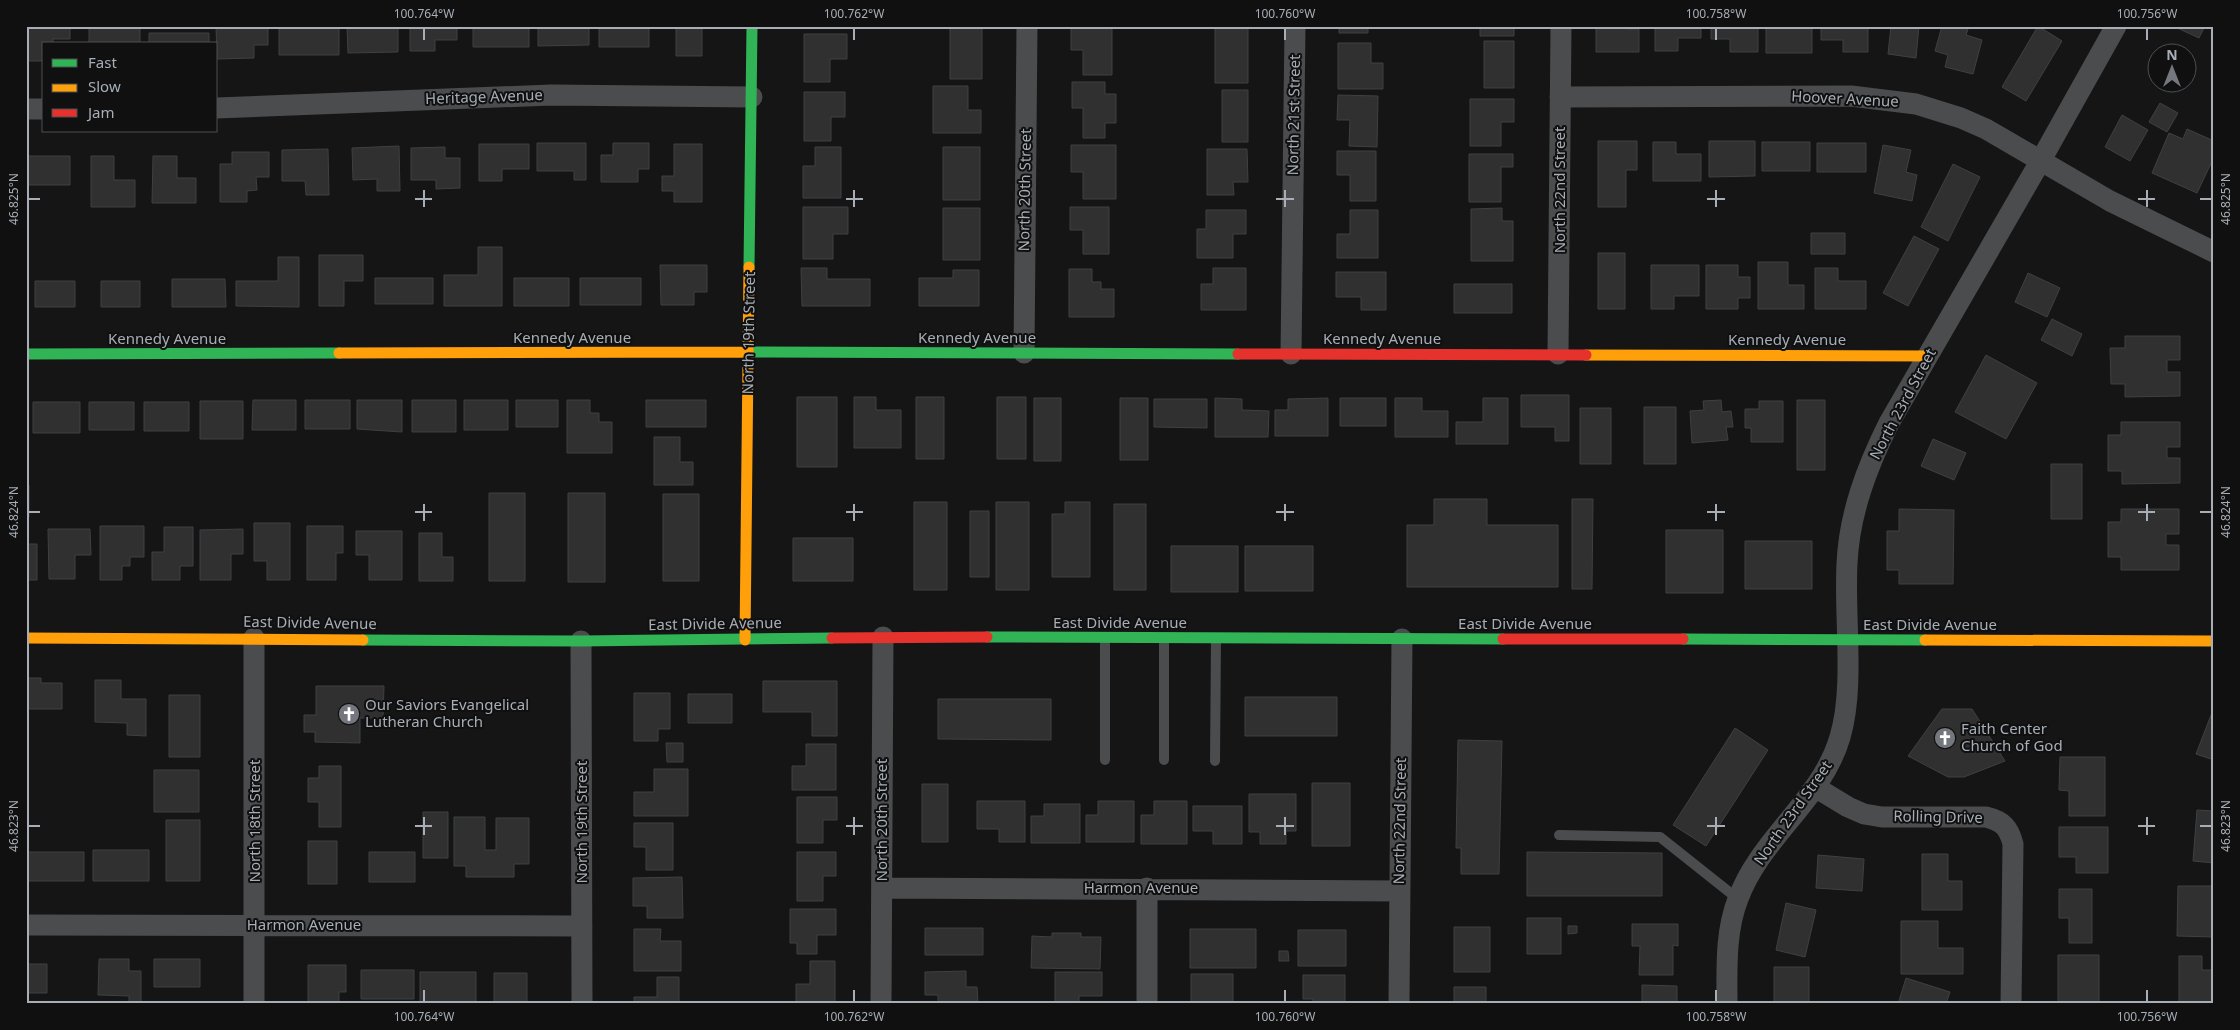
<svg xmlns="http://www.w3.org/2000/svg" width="2240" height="1030" font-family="'Noto Sans',sans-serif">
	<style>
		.building { fill: #303031; stroke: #3e4042 }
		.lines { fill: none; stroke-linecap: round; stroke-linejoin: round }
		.lane { stroke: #4a4c4e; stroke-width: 10 }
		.street { stroke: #4a4c4e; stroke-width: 21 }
		.fast { stroke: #30b455; stroke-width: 11 }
		.slow { stroke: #ff9f0a; stroke-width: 11 }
		.jam { stroke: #e5322d; stroke-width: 11 }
		.ticks { fill: none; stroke: #a7aeb6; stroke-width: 2 }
		.labels { text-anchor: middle; stroke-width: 4; stroke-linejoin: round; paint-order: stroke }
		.street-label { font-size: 15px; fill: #a7aeb6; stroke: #101011 }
		.poi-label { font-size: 15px; fill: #a7aeb6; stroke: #101011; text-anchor: start }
		.neatline { fill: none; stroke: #a7aeb6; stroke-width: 2 }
		.ticks-label { font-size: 12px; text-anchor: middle; fill: #a7aeb6 }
	</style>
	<rect width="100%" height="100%" fill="#151516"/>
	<path class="building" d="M27 26H70V39H53V44H44V61H27Z
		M89 26H140V44H89Z
		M216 26H268V45H254V58L217 59Z
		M347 26H398V52L348 53Z
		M410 26H457V40H435V51H410Z
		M473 26H529V47H473Z
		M538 26H589V45L538 46Z
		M599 26H649V47H599Z
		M676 26H702V56H676Z
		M1071 26H1112V75H1083V50H1071Z
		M1339 26H1368V33H1339Z
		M1480 26H1514V36H1480Z
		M1596 26H1627V29H1639V52H1596Z
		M1655 26H1701V38H1678V51H1655Z
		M1711 26H1758V52H1730V39H1711Z
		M1766 26H1812V53H1766Z
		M1821 26H1868V52H1843V40H1821Z
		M1891 26H1919L1916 58 1888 54Z
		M1942 26H1969L1966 35 1982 40 1973 74 1945 67 1948 55 1935 51Z
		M2038 26 2062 41 2026 101 2002 87Z
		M2173 26H2205L2199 38Z
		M950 27H982V79H950Z
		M1215 27H1248V83H1215Z
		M279 28H339V55H279Z
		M149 33H209V44H149Z
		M804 34H847V59H830V82H804Z
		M1484 41H1514V88H1484Z
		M1338 43H1371V63H1383V89H1338Z
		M1072 82H1105V94H1116V123H1105V138H1083V108H1072Z
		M933 86H968V110H981V133H933Z
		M1222 90H1248V142H1222Z
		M804 92H845V117H831V141H804Z
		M1338 95 1378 96 1377 147 1349 146 1350 120H1337Z
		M1470 99H1514V122H1501V146H1470Z
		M2160 103 2178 113 2167 132 2149 122Z
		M2122 115 2148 130 2130 161 2105 147Z
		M2187 129 2214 141V157L2197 193 2152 173 2169 133 2183 139Z
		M1598 141H1637V170H1626V207H1598Z
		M1709 141H1755V176L1709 177Z
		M1653 142H1676V154H1701V181H1653Z
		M1762 142H1810V171H1762Z
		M537 143H586V180H574V171H537Z
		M613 143H649V169H638V182H601V155H613Z
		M1817 143H1866V172H1817Z
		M479 144H529V169H502V181H479Z
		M674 144H702V202H674V191H662V176H674Z
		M1071 145H1116V199H1083V172H1071Z
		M1883 145 1911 150 1906 172 1917 175 1912 201 1874 193Z
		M399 146 400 191H377V179L353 180 352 148Z
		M445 147V158H460V188L436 189V180H411V148Z
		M815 147H841V198H803V166H815Z
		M943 147H980V200H943Z
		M328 149 329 195H306L305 181H282V150Z
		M1207 149H1247L1248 182H1233L1234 195H1207Z
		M1337 151H1376V201H1350V175H1337Z
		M232 152H269V177H256L257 190 247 191V202H220V164H232Z
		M1469 154H1513V167H1501V202H1469Z
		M28 156H70V185H28Z
		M91 156H114V180H135V207H91Z
		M153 156H177V178H196V203H152Z
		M1953 164 1980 177 1948 241 1921 227Z
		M803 207H848V234H833V259H803Z
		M1070 207H1109V254H1083V230H1070Z
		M943 208H980V260H943Z
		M1502 208V221H1513V261H1471V209Z
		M1206 210H1246V234H1233V258H1197V229H1206Z
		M1350 210H1378V258H1337V234H1350Z
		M1811 233H1845V254H1811Z
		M1914 236 1939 249 1908 306 1883 293Z
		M478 247H502V306H444V275H478Z
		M1598 253H1625V309H1598Z
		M319 255H363V281H344V306H319Z
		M278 257H299V307L236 306V281H278Z
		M1758 262H1788V285H1804V309H1758Z
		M660 265H707V292H694V305H661Z
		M1651 265H1699V296H1674V309H1651Z
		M1706 265H1738V277H1750V298H1738V309H1706Z
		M801 268H827V279H870V306H802Z
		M1213 268H1246V310H1201V284H1213Z
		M1815 268H1838V281H1866V309H1815Z
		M1069 269H1092V282H1101V289H1114V317H1069Z
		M953 270H979V306H919V278H953Z
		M1336 272H1386V310H1361V297H1336Z
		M2028 273 2060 288 2047 317 2015 302Z
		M375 278H433V304H375Z
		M514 278H569V306H514Z
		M580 278H641V305H580Z
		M172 279H225L226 307H172Z
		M35 281H75V307H35Z
		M101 281H140V307H101Z
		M1454 284H1512V313H1454Z
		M2052 319 2082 334 2072 356 2041 340Z
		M2125 336H2180V360H2167V372H2180V396L2125 397V384H2111L2110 348H2125Z
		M1986 355 2037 383 2006 439 1955 412Z
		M1521 395H1569V441H1555V427H1521Z
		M797 397H837V467H797Z
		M854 397H876V410H901V448H854Z
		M916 397H944V459H916Z
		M997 397H1026V459H997Z
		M1034 398H1061V461H1034Z
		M1120 398H1148V460H1120Z
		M1215 398 1242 399V410L1269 411 1268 437H1215Z
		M1328 398V436H1275V410H1288V399Z
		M1340 398H1386V426H1340Z
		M1395 398H1422V411H1448V437H1395Z
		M1483 398H1508V444H1456V422H1483Z
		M1154 399H1207V428L1154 427Z
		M253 400H296V430H252Z
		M305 400H350V429H305Z
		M357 400H402V432L357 429Z
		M412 400H456V432H412Z
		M464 400H508V430H464Z
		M516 400H558V427H516Z
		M567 400H590V413H599V422H612V453H567Z
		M646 400H706V427H646Z
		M1721 400 1722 412 1731 411 1733 427H1726L1728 440 1692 443 1690 411 1704 410 1703 401Z
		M1797 400H1825V470H1797Z
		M200 401H243V439H200Z
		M1759 401H1783V442H1751V428H1745V409H1759Z
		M33 402H80V433H33Z
		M89 402H134V430H89Z
		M144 402H189V431H144Z
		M1644 407H1676V464H1644Z
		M1580 408H1611V464H1580Z
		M2121 422H2180V447H2167V458H2180V483L2122 484V471H2108V435H2121Z
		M654 437H680V462H693V485H654Z
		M1933 439 1966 453 1954 480 1921 466Z
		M2051 464H2082V519H2051Z
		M26 485H29V517H26Z
		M489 493H525V581H489Z
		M568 493H605V582H568Z
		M663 494H699V581H663Z
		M1434 499H1487V525H1558V587H1407V525H1434Z
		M1572 499H1593L1592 589H1572Z
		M914 502H947V590H914Z
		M996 502H1029V590H996Z
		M1065 502H1090V577H1052V514H1065Z
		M1114 504H1146V590H1114Z
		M1899 509 1954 510 1953 584H1899V570H1887V531H1899Z
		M2121 509H2179V534H2166V545H2179V570H2121V557H2108V522H2121Z
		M970 511H989V577H970Z
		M254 523H290V580H267V561H254Z
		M100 526H144V557H130V566H122V580H100Z
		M307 526H343V553H336V580H307Z
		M164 527H193V566H180V580H152V552H164Z
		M48 529H90L91 555H75V579H49Z
		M243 529V554H231V580H200V530Z
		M1666 530H1723V593H1666Z
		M356 531H402V580H369V555H356Z
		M419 533H442V557H453V581H419Z
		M793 538H853V581H793Z
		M1745 541H1812V589H1745Z
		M26 544H37V580H26Z
		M1171 546H1238V592H1171Z
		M1245 546H1313V591H1245Z
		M26 678H41V683H62V709H26Z
		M95 680H121V699H146V736L127 735V723L95 722Z
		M763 681H837V736H812V712H763Z
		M316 686H384L383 718H360V743L315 742V732H304V715H316Z
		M634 693H670V729H658V741H634Z
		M688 694H732V723H688Z
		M169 695H200V757H169Z
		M1245 697H1337V736H1245Z
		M938 699H1051V740L938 739Z
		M1942 709H1972L2005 761 1964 777H1948L1908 756Z
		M2213 710 2214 711V760L2196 754Z
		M1735 728 1768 750 1706 846 1673 825Z
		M1458 740 1502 741 1499 874H1461V848H1456Z
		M666 743H683V762H667Z
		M806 744H836V790H792V766H806Z
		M2060 757H2105V816H2069V791L2059 790Z
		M319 766H341V827H319V802H308V778H319Z
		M654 769H688V816H634V792H654Z
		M154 770H199V812H154Z
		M1312 783H1350V846H1312Z
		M922 784H948V842H922Z
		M1249 794H1296V831H1286V844H1260V832H1249Z
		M797 797H837V820H823V843H797Z
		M977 801H1025V842H999V829H977Z
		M1098 801H1134V842H1086V815H1098Z
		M1154 801H1187V844H1141V815H1154Z
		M1044 804H1080V843H1031V816H1044Z
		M1193 806H1242V844H1213V831H1193Z
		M2197 810 2214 811V863L2193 861Z
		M423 812H448V858H423Z
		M454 817H485V850H496V818H529V864H514V877H466V866H454Z
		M166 820H200V881H166Z
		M634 823H673V870H646V847H634Z
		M2059 827H2108V873H2076V857H2059Z
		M308 841H337V884H308Z
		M93 850H149V881H93Z
		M27 852H84V881H27Z
		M369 852H415V882H369Z
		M797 852H836V876H823V901H797Z
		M1527 852 1662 853V896H1527Z
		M1922 854H1948V881H1962V910H1922Z
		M1818 855 1864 859 1862 891 1816 888Z
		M682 877 683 918H647V906H633V878Z
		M2178 886H2214V937L2177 936Z
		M2059 889H2092V943H2069V918H2059Z
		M1786 903 1816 910 1805 957 1776 950Z
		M790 909H836V935H817V954H797V943H790Z
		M1527 918H1561V954H1527Z
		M1901 921H1938V948H1963V974H1901Z
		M1632 924H1678V946L1673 945V975H1639L1640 946H1632Z
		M1568 926H1577V933L1568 934Z
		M1454 927H1490V972H1454Z
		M925 928H983V955H925Z
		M634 929H661L660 941H681V971H634Z
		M1190 929H1256V968H1190Z
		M1298 930H1346V966H1298Z
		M1052 933H1081V937H1101L1100 969 1031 968 1032 936 1052 937Z
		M1279 951H1288L1289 961H1279Z
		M2058 955H2099V1003H2058Z
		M2179 956H2202V970H2214L2212 1004H2179Z
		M99 959H129V971H141V1003H129V996L98 995Z
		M154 959H200V987H154Z
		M810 961H835V1004H796V984H810Z
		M26 964H47V993H26Z
		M308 965H346V992H339V1004H308Z
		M1774 967H1809V1004H1774Z
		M361 970H414V999H361Z
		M966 971V987H977L978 1004H938V995H925V972Z
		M420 972H476V1003H420Z
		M1055 972H1102V996H1079V1004H1055Z
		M494 973H527V1004H494Z
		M1191 974H1233V1004H1191Z
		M1303 975H1345V1004H1313V999H1303Z
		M657 977H679V1004H634V997H657Z
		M1906 978 1950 992 1946 1004H1898Z
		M1642 985 1677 986V1004H1642Z
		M1454 987H1486V1004H1454Z"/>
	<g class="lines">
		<path class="lane" d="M1164 639V760
			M1105 760V639
			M1215 761 1216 639
			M1559 835 1660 837 1738 899"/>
		<path class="street" d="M1560 97 1851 96 1916 104 1961 118 1986 129 2110 201 2214 252
			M216 108 551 95 752 97
			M26 109H44
			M1024 353 1027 26
			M1291 354 1295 26
			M1558 354 1561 26
			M254 638V1004
			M581 641 582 1004
			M1815 787 1848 807 1864 814 1882 817H1986C2003 821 2009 828 2013 844L2011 1004
			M882 888 1399 891
			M26 925 582 926
			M881 1004 883 637
			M1147 1004V888
			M1399 1004 1402 639
			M1727 1004C1727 969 1725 932 1738 899 1760 838 1822 800 1840 737 1855 687 1844 617 1847 564 1849 514 1867 467 1889 423L2041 160 2116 26"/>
		<path class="fast" d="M749 267 752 26
			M748 352 1238 354
			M26 354 339 353
			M987 637 1503 639
			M1683 639 1925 640
			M363 640 581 641 832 638"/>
		<path class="slow" d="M339 353 748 352
			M1586 355 1928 356
			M26 638 363 640
			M745 640 749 267
			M1925 640 2214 641"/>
		<path class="jam" d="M1238 354 1586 355
			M832 638 987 637
			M1503 639H1683"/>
	</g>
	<path class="ticks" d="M424 28V40M854 28V40M1285 28V40M1716 28V40M2147 28V40M424 190V207M854 190V207M1285 190V207M1716 190V207M2147 190V207M28 199H40M415 199H432M846 199H863M1276 199H1294M1707 199H1725M2138 199H2155M2200 199H2212M424 504V521M854 504V521M1285 504V521M1716 504V521M2147 504V521M28 512H40M415 512H432M846 512H863M1276 512H1294M1707 512H1725M2138 512H2155M2200 512H2212M424 817V835M854 817V835M1285 817V835M1716 817V835M2147 817V835M28 826H40M415 826H432M846 826H863M1276 826H1294M1707 826H1725M2138 826H2155M2200 826H2212M424 990V1002M854 990V1002M1285 990V1002M1716 990V1002M2147 990V1002"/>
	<defs>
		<g id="church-disc" transform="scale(1.125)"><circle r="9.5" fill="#74787e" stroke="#101011"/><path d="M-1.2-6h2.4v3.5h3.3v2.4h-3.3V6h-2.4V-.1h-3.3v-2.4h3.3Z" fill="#fff"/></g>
	</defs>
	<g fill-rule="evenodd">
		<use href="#church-disc" x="349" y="714"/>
		<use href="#church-disc" x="1945" y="738"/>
	</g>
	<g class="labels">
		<g class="street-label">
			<text transform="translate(484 97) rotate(-2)" y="5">Heritage Avenue</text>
			<text transform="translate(1845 99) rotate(3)" y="5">Hoover Avenue</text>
			<text transform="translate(1294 115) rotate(-89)" y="5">North 21st Street</text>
			<text transform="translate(1025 190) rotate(-89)" y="5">North 20th Street</text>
			<text transform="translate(1560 190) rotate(-90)" y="5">North 22nd Street</text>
			<text transform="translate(749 333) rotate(-89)" y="5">North 19th Street</text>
			<text x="572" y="343">Kennedy Avenue</text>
			<text x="977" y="343">Kennedy Avenue</text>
			<text x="167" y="344">Kennedy Avenue</text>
			<text x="1382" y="344">Kennedy Avenue</text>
			<text x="1787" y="345">Kennedy Avenue</text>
			<text transform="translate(1903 404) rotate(-62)" y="5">North 23rd Street</text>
			<text transform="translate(310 623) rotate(1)" y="5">East Divide Avenue</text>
			<text x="1120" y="628">East Divide Avenue</text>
			<text transform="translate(715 624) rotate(-1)" y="5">East Divide Avenue</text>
			<text x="1525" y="629">East Divide Avenue</text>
			<text x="1930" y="630">East Divide Avenue</text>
			<text transform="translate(1793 813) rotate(-55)" y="5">North 23rd Street</text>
			<text transform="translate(1938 817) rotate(1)" y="5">Rolling Drive</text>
			<text transform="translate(882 820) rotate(-90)" y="5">North 20th Street</text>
			<text transform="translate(255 821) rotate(-90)" y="5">North 18th Street</text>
			<text transform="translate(1400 821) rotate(-89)" y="5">North 22nd Street</text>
			<text transform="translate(582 822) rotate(-90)" y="5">North 19th Street</text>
			<text x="1141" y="893">Harmon Avenue</text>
			<text x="304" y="930">Harmon Avenue</text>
		</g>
		<g class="poi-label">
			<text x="365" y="710">Our Saviors Evangelical<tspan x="365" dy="17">Lutheran Church</tspan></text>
			<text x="1961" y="734">Faith Center<tspan x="1961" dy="17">Church of God</tspan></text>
		</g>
	</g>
	<rect width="2240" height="1030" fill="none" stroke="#101011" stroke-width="55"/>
	<rect x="42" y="42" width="175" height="90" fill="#101011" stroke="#4c4f53"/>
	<rect x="52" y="59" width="25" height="8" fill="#30b455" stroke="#4c4f53"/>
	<text x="88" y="68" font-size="15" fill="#a7aeb6">Fast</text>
	<rect x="52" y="84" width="25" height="8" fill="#ff9f0a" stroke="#4c4f53"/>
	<text x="88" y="92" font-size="15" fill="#a7aeb6">Slow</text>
	<rect x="52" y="109" width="25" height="8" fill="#e5322d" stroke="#4c4f53"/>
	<text x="88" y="118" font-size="15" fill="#a7aeb6">Jam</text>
	<g transform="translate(2172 68)"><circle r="24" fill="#101011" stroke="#4c4f53"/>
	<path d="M0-4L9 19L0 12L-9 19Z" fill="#74787e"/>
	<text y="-8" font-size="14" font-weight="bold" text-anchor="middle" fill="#a7aeb6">N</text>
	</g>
	<rect x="28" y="28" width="2184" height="974" class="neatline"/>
	<g class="ticks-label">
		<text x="424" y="18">100.764°W</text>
		<text x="854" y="18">100.762°W</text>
		<text x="1285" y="18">100.760°W</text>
		<text x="1716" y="18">100.758°W</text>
		<text x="2147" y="18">100.756°W</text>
		<text transform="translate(14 199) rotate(-90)" y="4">46.825°N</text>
		<text transform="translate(2226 199) rotate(-90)" y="4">46.825°N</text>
		<text transform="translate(14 512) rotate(-90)" y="4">46.824°N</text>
		<text transform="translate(2226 512) rotate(-90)" y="4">46.824°N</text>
		<text transform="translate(14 826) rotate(-90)" y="4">46.823°N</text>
		<text transform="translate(2226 826) rotate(-90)" y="4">46.823°N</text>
		<text x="424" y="1021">100.764°W</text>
		<text x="854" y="1021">100.762°W</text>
		<text x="1285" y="1021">100.760°W</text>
		<text x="1716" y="1021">100.758°W</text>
		<text x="2147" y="1021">100.756°W</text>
	</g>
</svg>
